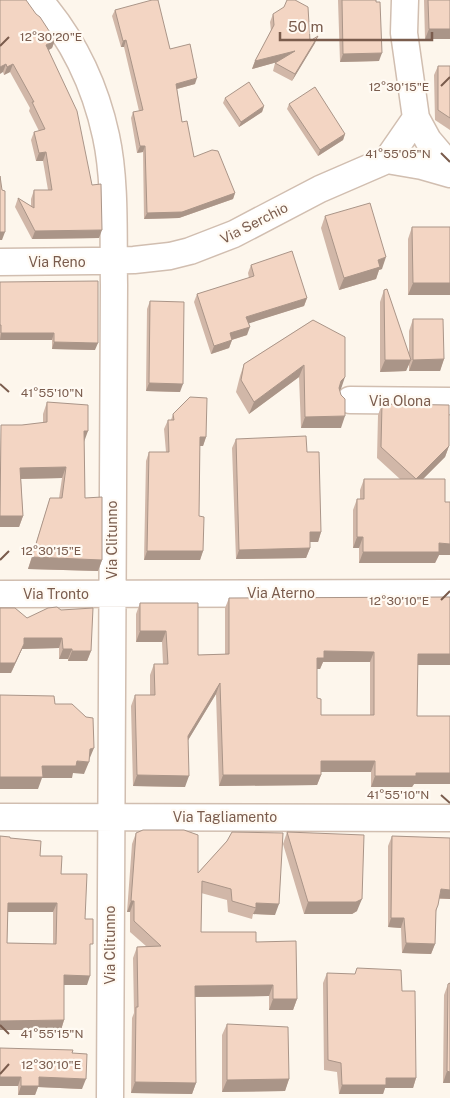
<svg xmlns="http://www.w3.org/2000/svg" width="450" height="1098" font-family="'Public Sans',sans-serif">
	<style>
		.lines { fill: none; stroke-linecap: round; stroke-linejoin: round }
		.minor-casing { stroke: #d1beb0; stroke-width: 29 }
		.minor { stroke: #fff; stroke-width: 26 }
		.wall { fill: #d1b7a8; fill-rule: evenodd }
		.shaded-wall { fill: #aa9588 }
		.building { fill: #f3d5c3; stroke: #aa9588; fill-rule: evenodd }
		.ticks { fill: none; stroke: #7a5c4d; stroke-width: 2 }
		.labels { text-anchor: middle; stroke-width: 4.5; stroke-linejoin: round; paint-order: stroke }
		.street-label { font-size: 14px; fill: #7a5c4d; stroke: #fffaf3 }
		.ticks-label { font-size: 12px; text-anchor: middle; fill: #7a5c4d; stroke: #fffaf3; stroke-width: 4.5; stroke-linejoin: round; paint-order: stroke }
	</style>
	<rect width="100%" height="100%" fill="#fdf6ec"/>
	<g class="lines">
		<g class="minor-casing">
			<path id="minor" d="M39 0C73 39 95 85 106 136 116 182 113 238 114 285L110 1098
				M416 118 428 140 450 166
				M387 160 416 118 404 33 405 0
				M387 160 422 166 450 174
				M0 262 93 261 134 260 170 256 190 251 234 234 320 189 387 160
				M350 400 450 401
				M0 594 450 593
				M0 817 450 818"/>
		</g>
		<use href="#minor" class="minor"/>
	</g>
	<path class="wall" d="M0 0 55 40 52 48 49 50 99 238 32 239 15 207 18 198 31 206V199L34 190H48L43 161H36L31 140 34 132 39 131 29 111 30 108 10 72 4 75 3 72Z
		M338 0H376L379 61 340 62Z
		M424 0H450L425 39Z
		M115 10 170 49 195 84 177 89 182 122 194 157 235 193 233 199 179 218 144 219 143 152 137 153 131 118 133 112 139 111 124 47H121L112 16Z
		M273 14 310 41 315 43 292 81 273 71 275 63 277 62 252 69 255 61 271 31 270 22Z
		M438 66H450V130L435 120 434 75Z
		M225 98 264 106 262 112 239 127 223 103Z
		M289 104 345 134 343 140 318 156 287 109Z
		M325 216 382 269 379 270 376 279 339 290 321 228Z
		M412 227H450V295H408V239Z
		M251 265 307 298 304 306 248 323 247 335 232 340 229 348 211 354 194 302 197 294 249 278 248 273Z
		M0 282 95 350 52 349V340H0Z
		M384 290 409 354V331L413 319 444 359 440 371H409V364L406 371 380 372V302Z
		M150 301 180 392 146 391 147 309Z
		M313 320 341 389 340 390 341 428H301L299 377 249 414 236 392 240 376 244 364Z
		M47 402 84 442 85 498 102 560 98 571 28 569 50 498H59L62 478 21 479 23 516 19 527H0L1 425H22L43 423V414Z
		M382 404 449 446 445 457 423 479 445 502H450V555H439L435 563H359V548H353V510L357 499H360V490L364 479H400L377 458 378 415Z
		M173 414 206 437 203 446H200L199 516 203 551 200 560H144L146 461 149 452H166L164 429 168 420H171Z
		M236 439 307 452 321 532 318 542H310V548L306 558 236 559 232 448Z
		M229 598 417 665V716H450V784H414L412 787H371V772H321V775L317 785 219 786 216 694 188 740 185 787 133 786 131 706 135 695H150V675L154 664H163L162 642H136V614L140 603 198 655 225 654V608ZM323 662H370V715H321L317 698V669H320Z
		M27 618 91 651 87 661H68V659H59V648L22 649 11 673Z
		M287 832 357 911 352 914H304L283 844Z
		M136 833 198 873 227 841 275 915 253 914 252 919 228 912 227 900 201 893V932L256 942 297 999 293 1010H269V996L195 997 196 1083 192 1094 131 1093 132 1018 134 1013 133 958 137 947 146 946 130 932V912H127L132 844Z
		M0 836 10 838 40 856 61 874 85 919 90 952 87 985H64V1020L61 1030H0ZM8 912H53V944L7 943Z
		M392 836 450 838V899H439L436 912 435 944 431 954 402 953 401 928 388 927V846Z
		M327 973 402 991 416 1078 413 1088H385L383 1094H339L337 1072 324 1070 323 983Z
		M450 983V1083H443L444 995 448 984Z
		M227 1024 289 1079 285 1091 222 1092V1035Z
		M0 1048 72 1053 82 1089 38 1087 35 1095H18V1086H0Z"/>
	<path class="shaded-wall" d="M429 29H450V39H425Z
		M318 36 315 43 292 81 295 74Z
		M55 40 52 48 43 53 46 45Z
		M126 40 124 47H121L123 41Z
		M295 51 292 58 252 69 255 61Z
		M382 53 379 61 340 62 343 54Z
		M6 64 3 72 0 74V67Z
		M13 64 10 72 4 75 7 67Z
		M197 78 195 84 173 90 176 84Z
		M264 106 262 112 239 127 241 122Z
		M345 134 343 140 318 156 320 150Z
		M140 146H145L143 152 137 153Z
		M46 152 43 161H36L39 153Z
		M235 193 233 199 179 218 144 219 147 213Z
		M102 230 99 238 32 239 35 231Z
		M0 232H5L2 240H0Z
		M386 257 382 269 379 270 376 279 339 290 344 278 378 260Z
		M413 283H450V295H408Z
		M307 298 304 306 244 325 246 317Z
		M250 327 247 335 228 341 230 333Z
		M1 333H54L52 340H0Z
		M232 340 229 348 211 354 214 346Z
		M54 342 98 343 95 350 52 349Z
		M444 359 440 371H409L413 360Z
		M385 360H411L406 371 380 372Z
		M304 365 299 377 249 414 254 402Z
		M345 377 341 389 337 393 341 381Z
		M149 383 183 384 180 392 146 391Z
		M345 416 341 428H301L305 417Z
		M84 431H88L84 442Z
		M200 437H206L203 446H197Z
		M449 446 445 457 412 490 416 479Z
		M66 467 62 478 16 479 20 468Z
		M0 516H23L19 527H0Z
		M310 532H321L318 542H306Z
		M357 537H363L359 548H353Z
		M439 543 450 544V555H439L435 563H359L363 552Z
		M310 548 306 558 236 559 239 550Z
		M147 551H203L200 560H144Z
		M32 557 102 560 98 571 28 569Z
		M140 631H166L162 642H136Z
		M24 638H62L59 648 22 649 11 673H0V663Z
		M63 649H72L68 659H59Z
		M72 651H91L87 661H68Z
		M324 651 374 652 370 662H323L320 669H313L317 658Z
		M418 654H450V665H414Z
		M220 683 216 694 184 747 188 736Z
		M94 748 89 760 90 749Z
		M77 761 89 762 84 774 73 773 72 778H42L38 789H0V777L42 766Z
		M321 761H375L371 772H317Z
		M416 773H450V784H414L412 787H371L375 776Z
		M137 775 189 776 185 787 133 786Z
		M223 775H321L317 785 219 786Z
		M441 889 450 890V899L438 898Z
		M362 899 357 911 352 914H304L308 902Z
		M131 901H134L130 912H127Z
		M8 903H57L53 912H5Z
		M256 903 279 904 275 915 253 914 256 908Z
		M391 918H404L401 928 388 927Z
		M406 943 435 944 431 954 402 953Z
		M64 975 90 976 87 985H61Z
		M273 985 269 996 191 997 195 986Z
		M273 999H297L293 1010H269Z
		M64 1020 61 1030H0V1021Z
		M447 1071 450 1072V1083H443Z
		M0 1077H21L18 1086H0Z
		M39 1077 86 1079 82 1089 38 1087 35 1095H18L21 1086Z
		M386 1078H416L413 1088H385L383 1094H339L342 1085Z
		M289 1079 285 1091 222 1092 227 1080Z
		M135 1082 196 1083 192 1094 131 1093Z"/>
	<path class="building" d="M0 0H26L36 14 40 17 55 40 46 45 77 111 92 185 101 184 102 230 35 231 18 198 34 208V190H52L46 152 39 153 34 132 45 129 32 102H34L13 64 7 67 6 64 0 67Z
		M152 0H158L170 49 190 44 197 78 176 84 182 122 187 121 194 157 212 150 218 151 235 193 182 212 147 213 145 146H140L133 112 143 110 126 40 123 41 115 10Z
		M287 0H295L308 7 310 41 318 36 295 74 275 63 295 51 255 61 274 25 273 14 284 7Z
		M342 0H376V2H380L382 53 343 54Z
		M428 0H450V29H429Z
		M438 66H450V118L438 110Z
		M249 82 264 106 241 122 225 98Z
		M315 87 345 134 320 150 289 104Z
		M0 176 2 190 5 191V232H0Z
		M370 203 386 257 378 260 380 267 344 278 325 216Z
		M412 227H450V283H413Z
		M292 251 307 298 246 317 250 327 230 333 232 340 214 346 197 294 254 276 251 265Z
		M98 281V343L54 342V333H1V325H0V282Z
		M387 289 411 360H385L384 290Z
		M150 301 184 302 183 384 149 383Z
		M413 319H443L444 359 413 360Z
		M313 320 345 337V377L341 381 339 388 341 395 345 399V416L305 417 304 365 254 402 241 380 244 364Z
		M190 397 207 398 206 437H200L199 516 204 517 203 551H147L149 452H169L168 420H174L173 414Z
		M47 402 88 405V431H84L85 498 102 497V560L32 557 50 498H62L66 467 20 468 23 516H0L1 425H22L47 422Z
		M382 404 449 405V446L416 479H445V502H450V544L439 543V552H363V537H357V499H364V479H416L381 447Z
		M306 436 307 452H319L321 532H310V548L239 550 236 439Z
		M450 597V654H418L417 716H450V773H416V776H375V761H321V775H223L220 683 188 736 189 776 137 775 135 695H155L154 664H168L166 631H140V603H198V655L229 654V598ZM324 651 374 652V715H321V699L317 698V658H324Z
		M57 607 61 610 93 608 91 651H72V649H63L62 638H24V644L15 663H0V608H15L27 618 48 608Z
		M0 695 54 696 55 704H72L86 717 93 718 94 748 90 749 89 762 77 761 76 766H42L43 777H0Z
		M143 830H184L198 835V873L227 841 232 832 283 833 279 904 256 903V908L232 901 231 889 202 881 201 932H256V942L296 941 297 999H273V985L195 986 196 1083 135 1082 136 1007H138L137 947 161 946 134 921V901H131L136 833Z
		M287 832 364 835 362 899 356 902H308Z
		M0 836 10 837V838L41 841 40 856H62L61 874H87L85 919H93V944H90V976L64 975V1020L0 1021ZM8 903H57L56 944 7 943Z
		M392 836 450 838V890L441 889 438 905 436 910 435 944 406 943 404 918H391Z
		M357 968 401 970 402 991H415L416 1078H386V1085H342L341 1063 328 1060 327 973 355 974Z
		M450 983V1072L447 1071 448 984Z
		M227 1024 288 1027 289 1079 227 1080Z
		M0 1048 73 1050 72 1053 87 1054 86 1079 39 1077V1086H21V1077H0Z"/>
	<path class="ticks" d="M0 46 9 37M441 86 450 77M441 153 450 162M0 384 9 392M0 560 9 551M441 600 450 591M441 795 450 803M0 1025 9 1034M0 1074 9 1064"/>
	<g class="labels">
		<g class="street-label">
			<text transform="translate(254 223) rotate(-27)" y="5">Via Serchio</text>
			<text x="57" y="267">Via Reno</text>
			<text x="400" y="406">Via Olona</text>
			<text transform="translate(112 540) rotate(-90)" y="5">Via Clitunno</text>
			<text x="281" y="598">Via Aterno</text>
			<text x="56" y="599">Via Tronto</text>
			<text x="225" y="822">Via Tagliamento</text>
			<text transform="translate(110 945) rotate(-90)" y="5">Via Clitunno</text>
		</g>
	</g>
	<g class="ticks-label">
		<text x="51" y="41">12°30'20"E</text>
		<text x="399" y="91">12°30'15"E</text>
		<text x="398" y="158">41°55'05"N</text>
		<text x="52" y="397">41°55'10"N</text>
		<text x="51" y="555">12°30'15"E</text>
		<text x="399" y="605">12°30'10"E</text>
		<text x="398" y="799">41°55'10"N</text>
		<text x="52" y="1038">41°55'15"N</text>
		<text x="51" y="1069">12°30'10"E</text>
	</g>
	<path d="M280 32v8h152v-8" fill="none" stroke="#7a5c4d" stroke-width="2.5"/>
	<text x="288" y="32" font-size="15" fill="#7a5c4d" stroke="#fffaf3" stroke-width="4" paint-order="stroke">50 m</text>
</svg>
